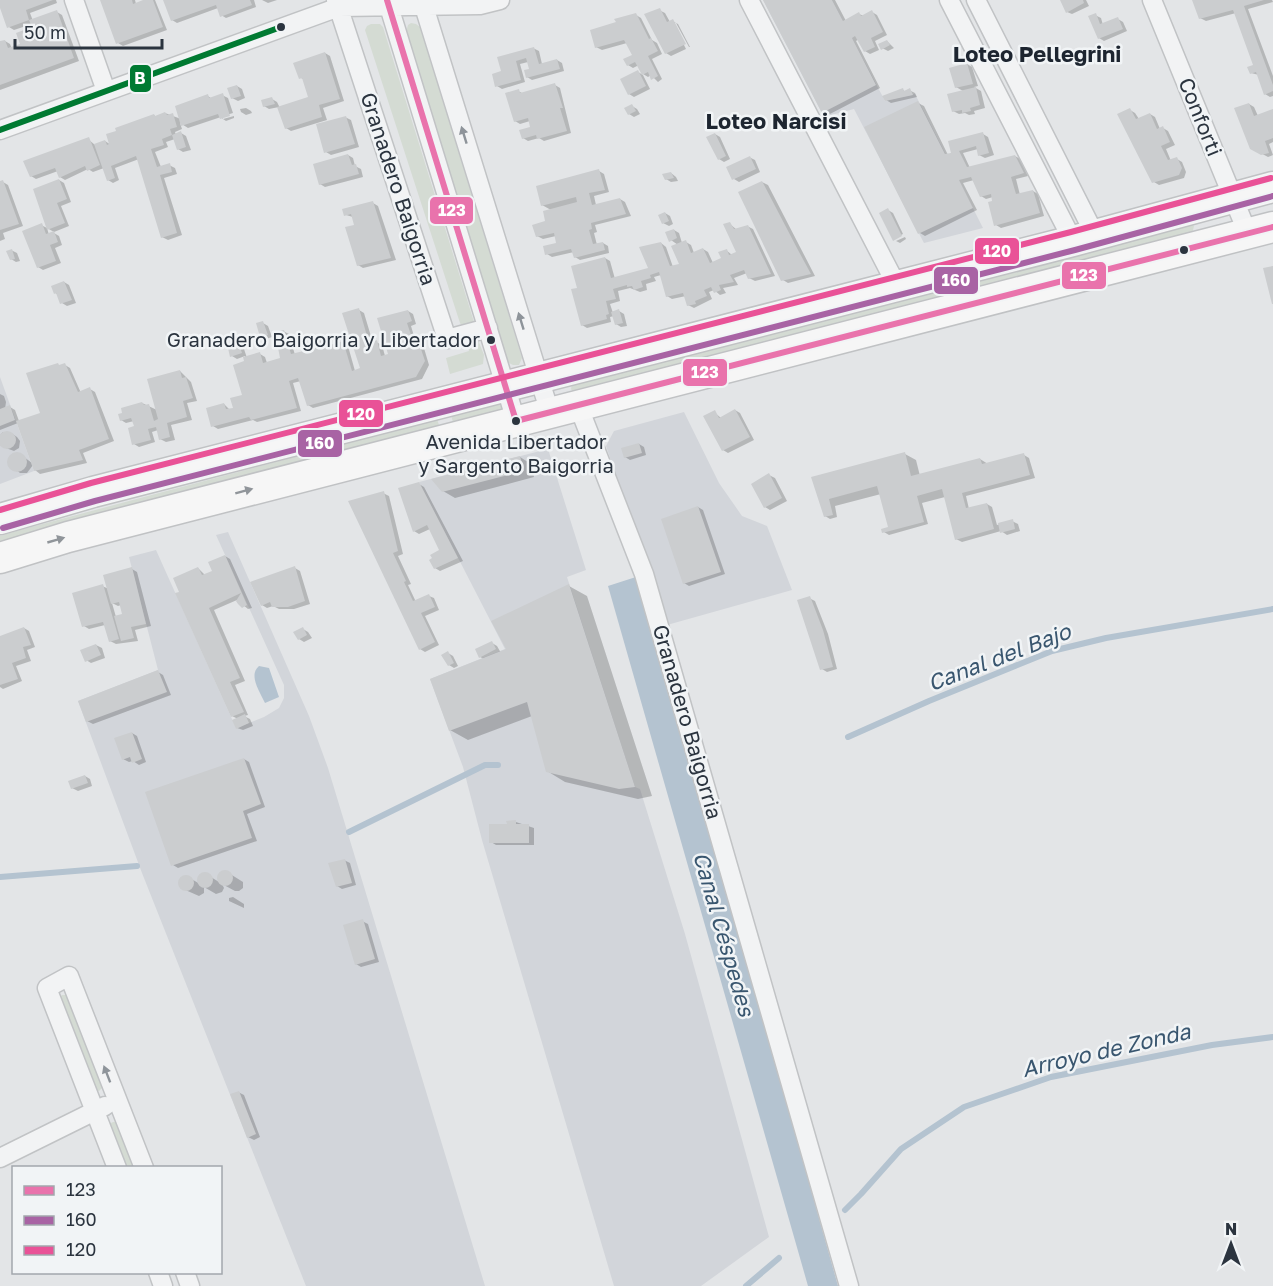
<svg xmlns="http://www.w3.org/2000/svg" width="1273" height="1286" font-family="'Golos Text',sans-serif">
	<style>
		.built { fill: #d2d5da }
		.green { fill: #d4dbd3 }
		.water { fill: #b4c3d0 }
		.shadow { fill: #0003; fill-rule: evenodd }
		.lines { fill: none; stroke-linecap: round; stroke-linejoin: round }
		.stream { stroke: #b4c3d0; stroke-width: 6 }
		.building { fill: #cbcdcf }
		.street-casing { stroke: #c1c3c5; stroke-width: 21 }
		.primary-casing { stroke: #c0c2c4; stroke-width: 33 }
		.street { stroke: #f2f3f4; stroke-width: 18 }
		.primary { stroke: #f6f6f6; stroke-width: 30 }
		.bus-1-casing { stroke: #f1f4f6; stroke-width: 10 }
		.bus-2-casing { stroke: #f1f4f6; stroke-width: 10 }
		.bus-3-casing { stroke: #f1f4f6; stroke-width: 10 }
		.bus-4-casing { stroke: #f1f4f6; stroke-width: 10 }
		.bus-1 { stroke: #e973ac; stroke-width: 6 }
		.bus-2 { stroke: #a863a4; stroke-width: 6 }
		.bus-3 { stroke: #e95297; stroke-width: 6 }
		.bus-4 { stroke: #007a32; stroke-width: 6 }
		.oneway { fill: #8e949a }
		.oneway2 { fill: #90959a }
		.bus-dot { fill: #2b343f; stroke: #f1f4f6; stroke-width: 2 }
		.labels { text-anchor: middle; stroke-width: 5; stroke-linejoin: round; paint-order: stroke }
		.bus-label { font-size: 20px; fill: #2b343f; stroke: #f1f4f6; text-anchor: end }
		.street-label { font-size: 21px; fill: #2b343f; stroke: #f1f4f6 }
		.neighbourhood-label { font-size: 22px; font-weight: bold; fill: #1d2530; stroke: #f1f4f6 }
		.water-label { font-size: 22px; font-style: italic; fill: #39566f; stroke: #f1f4f6 }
		.line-badge { stroke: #f1f4f6; stroke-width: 2 }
		.badge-label { font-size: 16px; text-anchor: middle; font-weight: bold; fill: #fff }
	</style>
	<rect width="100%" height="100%" fill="#e3e5e7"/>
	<path class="built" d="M763 0H832L885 101 915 94 983 228 924 243 854 109 824 117Z
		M0 377 34 471 0 484Z
		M684 412 719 483 742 516 767 526 792 590 667 625 606 446 614 431Z
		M548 449 586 570 567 577 635 787 640 789 685 934 769 1237 701 1286H614L482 840 463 767 430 679 505 649 419 482Z
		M228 532 309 716 328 768 485 1286H306L142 873 78 701 158 670 129 557 156 550 236 728 264 717 279 708 284 698V685L216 535Z"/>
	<path class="green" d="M411 23 416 24 420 27 522 358 519 365H513L507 362 406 32 408 25Z
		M371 24H380L383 27 474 322 470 326H462L460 323 365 30 367 26Z
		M1191 223 1194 226 1192 234 574 394 571 389 572 384Z
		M478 340 484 355 483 364 450 374 446 358 469 351 467 344 470 341Z
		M497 403 501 406 502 412 454 426 451 415Z
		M437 419 441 431 0 549V536L20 530Z
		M62 995H66L103 1087 99 1091H96L59 998Z
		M113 1122H116L134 1167H125L109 1124Z"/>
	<path class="water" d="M639 576 838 1286H808L608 586Z
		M259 666 269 668 279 697 265 703C260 692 248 675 259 666Z"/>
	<path class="shadow" d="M0 0H56L57 3 30 13 33 21 57 12 62 15 79 61 0 90V43L5 41 10 44 12 49 22 45 34 28 32 24 14 30 9 27Z
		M102 0H135L136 4 147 0H155L167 30 123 46 118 43Z
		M165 0H254L256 7 226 18 221 15 218 8 177 23 172 20Z
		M262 0H277L268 3Z
		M765 0H835L846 21 859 14 864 16 872 12 877 15 887 35 875 41 879 50 870 54 865 51 859 39 856 41 880 88 828 115 823 112Z
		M1061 0H1086L1089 6 1072 14 1067 12Z
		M1193 0H1272L1273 2 1248 9 1273 76V96L1270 97 1265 94 1259 75 1251 73 1255 66 1236 13 1206 21 1200 18Z
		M659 10 665 13 670 22 672 21 676 23H673L686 49 671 56 666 53Z
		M636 15 641 18 652 40 657 43 662 54 652 59 662 79 658 82 651 75 648 77 643 74 639 65 633 68 628 65 634 55 627 43 602 50 596 47 618 23Z
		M1095 15 1101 18 1103 25 1118 19 1123 22 1127 31 1104 41 1099 38Z
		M676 23 678 24 690 47H689Z
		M887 41 894 48 888 51 882 48Z
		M533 48 539 51 542 64 557 60 562 63 564 71 532 80 527 77 531 70 528 62 520 64 525 82 502 89 497 86 503 72 499 58Z
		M325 53 330 56 344 101 323 108 327 120 291 131 286 128 279 107 269 109 264 106 272 99 277 102 280 108 310 98 305 80 301 78Z
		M967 64 972 67 978 86 974 87 981 91 985 108 974 111 975 114 969 115 965 113 959 114 953 111 963 91 956 87Z
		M638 72 643 75 650 89 634 97 629 94Z
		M555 85 560 88 571 133 544 141 539 138 528 141 523 138 532 128 530 121 520 124 515 121 518 91 524 94Z
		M237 86 242 89 245 98 238 101 232 98Z
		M903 90 906 92 909 90 915 93 917 97 891 103 886 100Z
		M222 95 228 98 233 113 223 116V119L221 117 188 128 180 123 182 129 175 132 176 135 181 133 186 136 191 150 183 152 178 149 175 139 166 142 168 147 155 152 161 167 169 165 175 168 177 174 164 178 182 235 168 240 162 237 139 159 115 168 119 180 113 183 108 180 104 168 93 172 88 169 65 180 60 177 58 171 36 179 31 176 88 139 95 145 105 141 111 145 154 115 156 117 165 113 181 119 208 96 212 99Z
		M918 103 924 106 948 155 983 134 988 137 994 155 985 158 979 155 978 149 963 153 970 168 1015 156 1020 159 1028 176 1016 179 1020 195 1033 191 1038 194 1044 216 1001 228 996 225 993 197 986 199 981 196 974 180 963 183 977 210 925 236 920 233Z
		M1249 104 1254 107 1258 116 1273 110V142L1269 144 1273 155 1268 157 1251 148Z
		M632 106 637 109 640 114 634 117 629 114Z
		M246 108 251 111 252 113 246 115 241 112 240 109Z
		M1130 110 1135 113 1139 119 1150 114 1155 117 1160 129 1163 128 1168 131 1175 145 1166 149 1171 161 1177 159 1182 162 1186 172 1184 178 1159 185 1154 182Z
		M234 116V118L226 121 223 119Z
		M345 117 351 120 359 147 331 155 326 152Z
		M715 134 720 137 730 159 724 162 719 159Z
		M348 155 353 158 355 166 361 169 363 177 325 187 320 184Z
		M749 157 755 160 760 172 739 182 734 179Z
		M599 171 604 174 609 192 594 196 596 205 620 199 625 202 631 216 595 225 597 232 594 233 597 245 603 243 608 246 609 253 580 260 575 257 574 252 552 257 547 254 558 244 556 236 543 239 537 236 547 222 551 210 542 205Z
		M671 173 676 177 678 181 671 182 666 179Z
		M59 180 64 183 71 202 61 206 69 226 54 232 47 228 49 235 54 233 59 236 62 245 55 248 61 263 43 270 38 267 41 225 49 229Z
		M3 182 8 185 23 226 3 233 5 239 0 241V183Z
		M762 182 768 185 815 276 788 283 783 280Z
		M373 203 378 206 396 260 363 268 358 265 356 226 353 217 346 215Z
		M888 210 893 213 903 234 895 238V240Z
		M665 213 670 216 673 224 669 226 663 223Z
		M730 224 737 230 747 226 753 229 775 276 755 281 749 278 747 273 734 278 738 285 723 288 726 293 720 295 714 290 709 292 712 299 694 308 688 305 686 296 672 299 667 296 661 275 654 277 656 281 646 284 647 290 640 292 630 288 618 291 620 301 610 304 613 313 619 311 624 314 627 326 621 327 616 324 614 316 610 317 611 322 587 328 582 325 579 289 605 258 610 261 615 279 650 269 661 243 666 247 673 267 681 265 678 245 671 240 674 230 679 233 682 243 686 242 691 245 694 253 703 249 708 252 713 263 723 259 726 250 732 255 738 253Z
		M905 237 906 239 900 243 896 241Z
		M11 250 17 253 20 261 16 262 11 259Z
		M64 282 69 285 76 303 67 306 62 303 59 295 55 293Z
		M359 310 364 313 373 343 376 342 382 345 385 356 390 355 408 311 413 314 416 324 411 326 414 336 421 338 429 365 422 379 313 408 308 405 301 381 293 383 301 411 257 422 253 420 218 429 213 426 224 404 230 410 235 409 244 396 246 362 245 356 237 359 232 356 239 346 244 349 247 358 260 354 265 357 267 363 281 359 283 331 289 334 295 355 310 351 321 345 323 336 329 339 331 347 343 343 348 346 355 371 362 369Z
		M263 323 268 326 272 337 266 339 261 336Z
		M65 365 70 368 81 393 90 389 95 392 114 441 83 453 87 463 40 474 35 470 33 465 27 473H20L10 465V458L14 454H20L32 463 18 423 0 430V394L4 396 6 402 5 409 10 407 15 410 19 421 42 414 60 366Z
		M180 371 191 382 197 401 187 403 192 420 171 425 175 440 166 442 160 439 158 430 152 432 155 442 139 447 134 444 136 427 134 421 126 423 121 420 142 403 157 410Z
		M735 410 740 413 754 440 728 453 723 450 705 417 714 412 721 418Z
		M3 432 11 433 17 437 20 441 19 448 14 451 3 447 0 444V435Z
		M639 444 644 447 646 455 630 460 625 457Z
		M905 454 916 460 920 476 980 459 988 464 1024 455 1029 458 1035 478 966 496 969 509 987 504 992 507 997 525 1012 521 1018 524 1020 531 1007 535 1001 531 962 542 956 539 945 497 922 503 928 524 889 535 884 532 890 528 881 494 835 506 837 517 830 519 825 516 813 478Z
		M520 457 531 464 534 477 455 498 443 491Z
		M769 475 775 478 787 501 770 510 765 507Z
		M419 484 424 487 463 561 440 571 435 568 441 551 430 529 419 534 414 531 400 489Z
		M383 493 389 496 403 554 398 556 411 584 408 585 416 602 429 596 434 598 439 610 425 616 439 645 425 652 420 649 350 502Z
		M698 507 703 510 725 574 689 586 684 583Z
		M225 556 230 559 252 608 248 609 237 600 214 610 245 681 235 685 248 715 244 716 250 719 253 726 243 730 237 728 238 719 232 716 181 592 198 568 205 575 214 571Z
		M295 568 300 571 310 604 294 609H279L273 606 267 608 262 605Z
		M132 569 137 572 151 626 135 630 138 641 116 644 110 641 105 625 89 629 84 626 102 586 109 589ZM112 603 118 606 121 605 124 615 116 617Z
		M569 586 587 596 652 796 638 799 565 782 547 771 532 716 468 740 450 730 484 659 480 657 492 643 497 646 501 653 508 650Z
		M809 598 815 601 828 634 837 669 827 672 822 669Z
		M24 628 29 631 35 647 27 650 31 661 16 666 22 681 3 689 0 687V637Z
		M303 629 308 632 312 638 304 642 299 639Z
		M96 645 102 648 105 658 91 663 86 660Z
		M448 653 453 656 458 666 454 668 449 665Z
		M158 672 163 675 171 695 93 724 87 721Z
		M132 733 137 736 146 762 139 765 133 761 129 762 123 759Z
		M244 759 249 762 265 807 247 814 257 841 178 868 173 865Z
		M85 776 90 779 92 786 78 791 72 788Z
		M508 822H516L534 828V845H496L491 842 508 825Z
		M344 860 350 863 356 885 342 889 337 886Z
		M227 872 243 882V888L239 891H235L222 884 224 888 222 892 216 894 204 887V893L199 896 183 889 180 885 183 878 188 877 200 884 199 879 201 876 206 874 219 882V876L222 873Z
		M233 897 244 904V908L229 901V898Z
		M362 921 368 924 379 962 361 967 356 964Z
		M238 1092 244 1095 260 1137 254 1140 248 1137Z"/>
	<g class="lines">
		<path class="stream" d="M848 737 929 701 1052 651 1106 638 1273 609
			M349 832 485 765H498
			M0 877 137 866
			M845 1210 861 1194 901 1149 964 1107 1051 1077 1212 1045 1273 1037
			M746 1286 779 1258"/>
	</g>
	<path class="building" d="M0 0H53L26 10 29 20 7 28 0 8Z
		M100 0H132L133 4 143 0H153L163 27 116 44Z
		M163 0H250L252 5 220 17 216 5 171 21Z
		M763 0H832L843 21 859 12 861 16 872 10 883 32 871 38 875 47 864 52 855 36 852 38 876 85 822 113Z
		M1060 0H1083L1084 3 1066 13Z
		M1192 0H1264L1244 6 1273 85V91L1264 95 1256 72 1250 74 1247 67 1253 65 1233 10 1199 19Z
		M660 8 667 22 673 19 686 44 665 54 644 14Z
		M57 10 74 58 0 85V41L5 40 8 48 20 44 16 33 32 27 29 20Z
		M636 13 649 39 651 38 658 51 648 56 658 76 651 80 648 72 642 75 635 62 627 66 623 59 632 55 624 40 595 48 590 30 616 22 614 19Z
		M1096 13 1100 24 1118 17 1123 29 1098 39 1088 16Z
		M887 40 890 45 881 50 878 44Z
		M534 47 539 64 557 59 560 69 526 78 524 70 529 69 526 58 516 61 521 80 495 87 492 74 501 71 497 57Z
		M325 52 340 99 319 105 322 117 285 129 277 107 308 97 302 78 299 79 293 63Z
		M967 63 973 84 955 88 949 68Z
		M638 70 646 86 628 95 620 79Z
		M555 83 563 108H560L567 131 537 139 536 135 522 139 519 130 530 127 528 118 514 122 505 93 519 89 520 93Z
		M237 85 241 96 231 99 227 88Z
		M976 87 980 105 970 108 971 111 962 113V110L952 112 947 94Z
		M903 88 904 91 910 88 913 95 885 101 882 96Z
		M223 93 230 116 220 119 218 114 181 126 175 106 208 94 209 98Z
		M272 97 275 104 263 107 261 100Z
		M918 101 945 154 951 153 948 141 983 132 989 153 978 156 976 146 959 151 967 167 1015 155 1024 173 1011 177 1016 194 1033 190 1040 213 994 226 988 202 992 201 991 194 980 197 971 177 959 180 973 208 918 234 864 127Z
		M1249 103 1254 116 1273 109V138L1265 141 1269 153 1261 155 1250 149 1234 108Z
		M632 104 636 111 628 115 624 108Z
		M1130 108 1136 119 1150 113 1157 129 1163 126 1170 142 1161 146 1168 160 1177 157 1182 168 1179 175 1152 183 1117 114Z
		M165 112 167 115 173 113 177 127 170 129 172 135 162 139 164 145 151 149 157 167 170 163 172 172 160 175 177 233 161 238 136 156 111 166 115 178 107 181 94 144 105 140 107 145 109 144 106 134 116 131 115 128 154 114 155 116Z
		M346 116 355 144 324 153 316 124Z
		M181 131 186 147 177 150 172 135Z
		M715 133 726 156 718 160 706 137Z
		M89 137 100 165 87 171 85 166 59 178 55 168 30 177 23 161Z
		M348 154 352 165 356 164 359 174 319 185 313 164Z
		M750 156 756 169 732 180 726 167Z
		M599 169 605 190 589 193 592 205 620 198 626 214 591 223 592 229 589 230 593 244 603 242 605 250 574 258 571 249 545 255 543 246 556 243 554 233 536 237 532 225 545 221 543 211 577 202 576 197 541 206 536 186Z
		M671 172 674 178 665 180 662 174Z
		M59 179 67 199 57 203 65 223 47 230 33 189Z
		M3 180 19 224 0 230V181Z
		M762 181 798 250 811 274 781 281 738 192Z
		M373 201 391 258 357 266 345 227 354 225 351 214 344 216 342 209Z
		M888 208 902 236 893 241 879 213Z
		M665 212 669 221 662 224 658 215Z
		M730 222 734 229 748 225 771 274 748 279 744 270 730 275 734 282 719 285 721 290 714 293 711 287 704 290 707 296 695 301 696 304 687 306 683 293 666 297 659 272 650 275 651 278 641 281 643 287 634 290 632 286 627 287V285L613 289 616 299 606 301 609 314 606 315 607 319 581 326 571 289 577 288 571 266 605 257 611 278 648 268 639 247 661 242 670 266 679 264 671 246 686 240 691 253 703 248 710 263 721 258 718 252 727 249 729 255 736 252 723 224Z
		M42 223 46 234 54 231 58 242 50 245 56 261 37 268 22 231Z
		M674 229 677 238 669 242 665 232Z
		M12 249 15 259 10 260 6 251Z
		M1273 266V304H1272L1263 268Z
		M64 281 72 300 60 304 56 293 54 294 51 286Z
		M359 308 369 343 377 340 381 356 388 354 377 318 408 310 412 321 407 323 411 335 416 334 425 361 416 377 307 406 298 378 289 381 297 408 251 420 249 417 211 427 206 408 224 403 226 409 233 408 230 398 242 395 233 365 244 361 243 357 260 352 263 363 280 358 275 332 284 330 291 354 308 350 307 347 319 344 317 337 324 335 327 346 343 341 352 371 360 368 342 313Z
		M619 309 623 323 615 325 611 312Z
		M263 321 268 335 260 337 256 323Z
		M239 344 242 353 230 357 228 348Z
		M58 363 59 365 65 363 78 392 90 387 109 439 79 450 83 460 34 471 16 421 40 413 26 373Z
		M180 370 182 378 186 377 193 398 183 401 187 417 167 423 170 437 159 440 156 427 148 429 151 440 132 445 128 428 134 426 131 418 120 421 118 414 122 413 121 408 142 402 144 405 149 404 154 421 158 419 147 379Z
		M10 405 15 420 0 426V409Z
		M735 409 750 437 722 451 703 416 715 410 719 418Z
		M-2 440a9 9 0 1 1 18 0a9 9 0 1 1-18 0Z
		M639 443 642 453 624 458 621 448Z
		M905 452 911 476 980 458 982 464 1024 453 1030 475 962 493 966 508 987 503 994 529 955 540 942 489 917 496 924 522 882 533 881 529 888 527 877 486 829 499 833 515 824 517 811 477Z
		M7 462a10 10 0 1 1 20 0a10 10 0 1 1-20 0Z
		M520 456 524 471 442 492 431 479Z
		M769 473 782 498 764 508 751 484Z
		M419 482 458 558 434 569 429 560 432 558 430 555 439 550 427 525 413 532 398 488Z
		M384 491 398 551 393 553 406 581 404 582 413 601 429 594 435 607 421 613 435 642 419 650 348 501Z
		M698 506 721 572 683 584 661 519Z
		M1013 519 1015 529 1000 533 998 523Z
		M225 555 247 605 242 608 238 604 236 601 241 593 209 608 240 678 230 682 244 712 231 717 175 593 179 592 173 578 198 567 202 575 212 571 208 562Z
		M295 566 305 601 288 607H272L270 602 261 606 250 582Z
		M132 567 146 624 131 627 134 638 121 641 114 616 122 614 119 602 111 604 103 575Z
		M103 584 119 639 109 642 103 622 82 627 72 593Z
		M569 584 635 787 619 789 546 772 527 702 449 731 430 679 506 649 491 621Z
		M810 596 823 630 833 667 820 670 797 600Z
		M24 627 31 645 23 647 26 658 12 663 18 679 0 685V636Z
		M303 627 307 635 298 640 293 632Z
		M492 641 496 649 479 658 475 649Z
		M96 644 101 655 85 662 80 650Z
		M448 651 454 663 448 666 441 655Z
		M158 670 167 692 86 722 78 701Z
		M245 714 249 723 236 729 232 720Z
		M132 732 142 759 132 763 130 757 122 760 114 738Z
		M244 758 261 804 243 811 252 838 171 866 145 792Z
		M85 775 88 783 71 789 68 781Z
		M516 820V824H529V843H489V824H507L506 821Z
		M345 859 352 883 336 887 328 863Z
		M217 878a8 8 0 1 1 16 0a8 8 0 1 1-16 0Z
		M197 880a8 8 0 1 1 16 0a8 8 0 1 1-16 0Z
		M178 883a8 8 0 1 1 16 0a8 8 0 1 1-16 0Z
		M363 919 375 959 355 965 343 925Z
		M239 1091 256 1134 247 1138 230 1094Z"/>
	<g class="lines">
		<g class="street-casing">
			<path id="street" d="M74 0 106 91
				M336 0 447 339 488 328
				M387 0 516 421
				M422 0 550 413
				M749 0 897 286
				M949 0 1073 241
				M976 0 1095 235
				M1152 0 1248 234
				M0 130 339 7 480 5 500 0
				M578 405 644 574 849 1286
				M0 1158 105 1106
				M117 1168 47 988 69 976 144 1168
				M158 1272 163 1286
				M185 1272 190 1286"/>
		</g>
		<g class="primary-casing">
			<path id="primary" d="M0 519 93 492 1073 241 1273 187
				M0 558 68 537 1273 227"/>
		</g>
		<use href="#street" class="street"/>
		<use href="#primary" class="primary"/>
		<g class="bus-1-casing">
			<path id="bus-1" d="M387 0 516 421
				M516 421 1273 227"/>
		</g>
		<g class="bus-2-casing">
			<path id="bus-2" d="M3 528 95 501 1075 250 1273 196"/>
		</g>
		<g class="bus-3-casing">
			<path id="bus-3" d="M0 510 91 483 1071 232 1271 178"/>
		</g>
		<g class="bus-4-casing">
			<path id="bus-4" d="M0 130 281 27"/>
		</g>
		<use href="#bus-1" class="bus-1"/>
		<use href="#bus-2" class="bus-2"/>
		<use href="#bus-3" class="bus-3"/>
		<use href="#bus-4" class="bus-4"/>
	</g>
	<defs><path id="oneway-solid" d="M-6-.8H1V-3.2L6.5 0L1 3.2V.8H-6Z" transform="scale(1.5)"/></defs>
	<g class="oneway">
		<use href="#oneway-solid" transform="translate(464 135) rotate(-107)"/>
		<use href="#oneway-solid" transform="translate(521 321) rotate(-107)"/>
		<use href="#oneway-solid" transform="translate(107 1074) rotate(-111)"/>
	</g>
	<g class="oneway2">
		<use href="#oneway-solid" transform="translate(244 491) rotate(-15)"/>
		<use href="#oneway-solid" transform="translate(56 540) rotate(-16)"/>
	</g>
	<g class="bus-dot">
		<circle cx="281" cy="27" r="5"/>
		<circle cx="1184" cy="250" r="5"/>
		<circle cx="491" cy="340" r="5"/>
		<circle cx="516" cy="421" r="5"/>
	</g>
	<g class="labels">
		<g class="bus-label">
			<text x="480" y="347">Granadero Baigorria y Libertador</text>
			<text x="516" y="449" text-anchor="middle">Avenida Libertador<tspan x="516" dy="24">y Sargento Baigorria</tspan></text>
		</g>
		<g class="street-label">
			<text transform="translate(1200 117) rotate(68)" y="7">Conforti</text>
			<text transform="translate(398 189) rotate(72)" y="7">Granadero Baigorria</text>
			<text transform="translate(687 722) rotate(74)" y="7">Granadero Baigorria</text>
		</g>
		<g class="neighbourhood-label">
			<text x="1037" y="62">Loteo Pellegrini</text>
			<text x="776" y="129">Loteo Narcisi</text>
		</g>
		<g class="water-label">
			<text transform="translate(999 657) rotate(-21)" y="8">Canal del Bajo</text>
			<text transform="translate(724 934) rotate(74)" y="8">Canal Céspedes</text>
			<text transform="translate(1106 1050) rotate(-13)" y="8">Arroyo de Zonda</text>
		</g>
	</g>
	<g class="line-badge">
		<rect x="129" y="64" width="23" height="29" rx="6" fill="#007a32"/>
		<rect x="429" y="196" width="45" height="29" rx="6" fill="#e973ac"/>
		<rect x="974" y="237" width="46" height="28" rx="6" fill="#e95297"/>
		<rect x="1061" y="261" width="46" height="29" rx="6" fill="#e973ac"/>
		<rect x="933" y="266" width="46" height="29" rx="6" fill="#a863a4"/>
		<rect x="682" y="358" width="46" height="29" rx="6" fill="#e973ac"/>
		<rect x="338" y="399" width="46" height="29" rx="6" fill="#e95297"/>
		<rect x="297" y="429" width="46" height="29" rx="6" fill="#a863a4"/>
	</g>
	<g class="badge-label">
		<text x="140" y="84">B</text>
		<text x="452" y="216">123</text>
		<text x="997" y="257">120</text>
		<text x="1084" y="281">123</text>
		<text x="956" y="286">160</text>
		<text x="705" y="378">123</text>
		<text x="361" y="420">120</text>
		<text x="320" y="449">160</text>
	</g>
	<rect x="12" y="1166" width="210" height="108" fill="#f1f4f6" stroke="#a2a7ad" stroke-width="1.5"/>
	<rect x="24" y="1186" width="30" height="9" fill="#e973ac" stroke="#a2a7ad" stroke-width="1.5"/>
	<text x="66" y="1196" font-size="18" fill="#2b343f">123</text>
	<rect x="24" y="1216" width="30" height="9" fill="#a863a4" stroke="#a2a7ad" stroke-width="1.5"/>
	<text x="66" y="1226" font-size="18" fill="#2b343f">160</text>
	<rect x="24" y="1246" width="30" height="9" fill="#e95297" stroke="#a2a7ad" stroke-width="1.5"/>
	<text x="66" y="1256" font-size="18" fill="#2b343f">120</text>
	<g transform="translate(1231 1244)" stroke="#f1f4f6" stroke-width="4.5" paint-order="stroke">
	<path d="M0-4.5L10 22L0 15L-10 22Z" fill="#2b343f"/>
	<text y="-9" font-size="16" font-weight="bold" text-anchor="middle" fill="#2b343f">N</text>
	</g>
	<path d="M15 39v9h147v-9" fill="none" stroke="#2b343f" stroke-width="3"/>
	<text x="24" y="39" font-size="18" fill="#2b343f" stroke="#f1f4f6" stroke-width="4.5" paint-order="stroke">50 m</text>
</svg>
